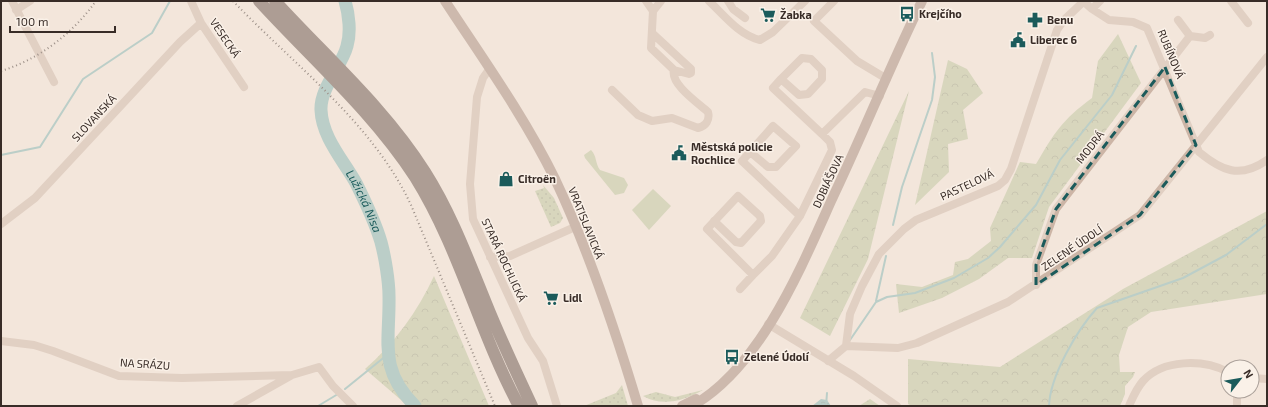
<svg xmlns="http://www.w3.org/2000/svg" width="1268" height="407" font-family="'Exo 2',sans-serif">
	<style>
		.grass { fill: url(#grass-dots) }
		.forest { fill: url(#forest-crowns) }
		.green { fill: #b8c39a }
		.water { fill: url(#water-ripples) }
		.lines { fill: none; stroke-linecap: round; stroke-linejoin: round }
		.stream { stroke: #78b2b1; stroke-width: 2 }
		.river { stroke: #78b2b1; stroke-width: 13 }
		.street { stroke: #ccb5a6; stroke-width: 8 }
		.secondary { stroke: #a08477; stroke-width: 10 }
		.highway { stroke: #59453e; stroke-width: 12 }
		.rail { stroke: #382c27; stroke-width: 2; stroke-dasharray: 1 3; stroke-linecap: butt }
		.marked { fill: none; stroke: #1b5b5b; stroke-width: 3; stroke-dasharray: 8 5; stroke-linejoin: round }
		.labels { text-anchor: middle; stroke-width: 3; stroke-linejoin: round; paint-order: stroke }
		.poi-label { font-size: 11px; font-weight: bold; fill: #382c27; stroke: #faf1e8; text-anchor: start }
		.street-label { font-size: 11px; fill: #382c27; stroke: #faf1e8 }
		.water-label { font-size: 12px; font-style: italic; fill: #1b5b5b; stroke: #faf1e8 }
	</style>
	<defs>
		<pattern id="grass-dots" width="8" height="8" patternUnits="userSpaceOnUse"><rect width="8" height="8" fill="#b8c39a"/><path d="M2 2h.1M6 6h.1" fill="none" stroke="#979f7e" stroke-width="1.8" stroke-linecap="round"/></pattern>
		<pattern id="forest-crowns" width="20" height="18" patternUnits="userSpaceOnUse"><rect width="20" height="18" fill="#b8c39a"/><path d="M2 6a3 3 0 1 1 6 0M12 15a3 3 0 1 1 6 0" fill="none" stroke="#979f7e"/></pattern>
		<pattern id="water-ripples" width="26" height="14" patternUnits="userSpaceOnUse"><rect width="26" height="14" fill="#78b2b1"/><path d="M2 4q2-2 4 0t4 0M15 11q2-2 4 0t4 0" fill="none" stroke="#639190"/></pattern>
	</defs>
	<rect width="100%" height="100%" fill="#f3e6db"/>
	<path class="grass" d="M543 185 554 198 563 218 560 223 551 227 535 191 544 188Z
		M622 385 628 406H584L616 393Z
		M703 390C683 401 663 407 643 396L656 392 675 397Z"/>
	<path class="forest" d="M1118 34 1141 83 1049 207 1032 258H1008L979 279 942 298 899 313 896 284 922 287 953 275 955 262 968 259 991 241 990 228 1020 162 1036 164C1054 133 1062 120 1092 98L1098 61Z
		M948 60 967 69 983 93 963 110 968 139 948 144 949 172 915 205Z
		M909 91 868 259 830 336 800 318Z
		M1267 211V294L1151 312 1128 327 1119 355 1120 372H1135L1133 377 1125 386V394L1120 406H912L908 404V359L1000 367 1123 289Z
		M434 276 489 406H408L365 369C394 344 418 311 434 276Z
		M870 399 880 406H859Z"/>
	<path class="green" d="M591 150C597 156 595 163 600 170L624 178 628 185 624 193 615 195 585 158 584 155Z
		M653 189 671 206 649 230 632 210Z"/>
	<path class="water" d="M821 399 827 400 831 406H812Z"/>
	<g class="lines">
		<path class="stream" d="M1 155 40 147 83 79 152 33 170 1
			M893 225 902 187 932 100 935 77 932 53
			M876 301 886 256
			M850 340 876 302 887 297 915 293 954 278 988 258 1000 247 1036 205 1060 160 1112 95 1136 46
			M345 389 387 355
			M318 406 338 394
			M826 406 827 393
			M1049 406C1050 376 1077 330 1097 308L1183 278 1226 255 1267 224"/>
		<path class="river" id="s1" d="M345 1C349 14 351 33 347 46 342 66 320 88 321 110 322 137 343 160 356 183 364 199 376 225 381 242 385 257 389 281 389 296 390 342 378 369 415 406"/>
		<path class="street" d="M12 1 54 82
			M191 1 201 23 244 87
			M646 1 653 11 651 48 674 70 689 74 691 73V69L652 33
			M709 1C724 15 739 35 760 40L773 32 805 1
			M728 1 733 9 745 18
			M834 1 814 21 857 61 887 79
			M1083 1 1092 9 1109 20 1133 22 1147 28 1199 152C1222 171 1240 179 1267 160
			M1231 1 1248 23
			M1092 9 1100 1
			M16 10 30 1
			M653 11 661 1
			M1190 36 1205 38 1210 35
			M490 68 483 78 477 97 470 184 473 219 528 338 543 361 557 406
			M781 79 802 58 811 59 822 70V79L808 94 799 95 781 79 773 88 822 134
			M612 90 638 115 652 121 672 118 698 128C706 126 710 120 708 112 698 103 670 84 674 70
			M749 151 768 167H776L796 146 773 126 742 161 800 216
			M714 221 736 242 741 243 761 221 760 216 738 196 707 229 753 275 772 256 800 216 832 150 830 142 822 134 865 92 880 96
			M1 224 35 198 180 42 201 23
			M490 257 510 256 575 227
			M1036 285V265L1056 209 1190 36 1178 20
			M740 289 753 275
			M768 324 854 376 897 406
			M1 341 34 345 53 351 119 376 182 378 292 375
			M846 346 850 314 862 286 879 254 904 229 916 220 998 186 1005 180 1011 169 1057 30 1064 20 1084 1
			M828 361 846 346 898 348 917 343 1008 302 1140 215 1267 57
			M1252 378 1267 379
			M237 406 292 375 319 367 333 386 353 406
			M1129 406C1133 397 1136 389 1143 381 1163 359 1203 359 1228 372
			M1237 406V391"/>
		<path class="secondary" d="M445 1C483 59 524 116 555 179 589 251 615 329 638 406
			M682 406 696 399
			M692 406C760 368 801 268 832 199 863 134 890 66 922 1"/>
		<path class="highway" d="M259 1C312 59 372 111 415 177 460 249 479 332 519 406
			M275 1C326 57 384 107 425 172 451 213 468 259 486 303 500 338 516 372 532 406"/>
		<path class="rail" d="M233 1C295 66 372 122 411 205L495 406
			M1 71C40 59 73 33 96 1"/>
	</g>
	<path d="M0 0H1268V407H0ZM1165 67 1196 145 1140 215 1036 285V265L1056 209Z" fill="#f3e6db" fill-opacity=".55" fill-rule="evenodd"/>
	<path class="marked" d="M1165 67 1196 145 1140 215 1036 285V265L1056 209Z"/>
	<defs>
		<g id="bus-bare" transform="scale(1.2)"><path d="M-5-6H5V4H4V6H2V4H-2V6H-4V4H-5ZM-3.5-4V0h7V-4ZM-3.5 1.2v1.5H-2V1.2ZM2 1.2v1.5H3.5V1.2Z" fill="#1b5b5b" stroke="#faf1e8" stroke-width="2.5" paint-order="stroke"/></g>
		<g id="supermarket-bare" transform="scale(1.2)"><path d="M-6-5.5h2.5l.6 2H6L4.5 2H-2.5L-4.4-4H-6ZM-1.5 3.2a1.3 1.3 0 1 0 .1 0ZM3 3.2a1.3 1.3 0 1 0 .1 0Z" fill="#1b5b5b" stroke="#faf1e8" stroke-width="2.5" paint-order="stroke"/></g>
		<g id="pharmacy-bare" transform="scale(1.2)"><path d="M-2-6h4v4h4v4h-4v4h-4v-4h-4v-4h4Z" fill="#1b5b5b" stroke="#faf1e8" stroke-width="2.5" paint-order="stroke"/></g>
		<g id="civic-bare" transform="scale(1.2)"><path d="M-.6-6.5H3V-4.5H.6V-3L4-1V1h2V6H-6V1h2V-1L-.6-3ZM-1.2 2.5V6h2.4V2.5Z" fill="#1b5b5b" stroke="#faf1e8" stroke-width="2.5" paint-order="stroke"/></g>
		<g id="shop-bare" transform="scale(1.2)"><path d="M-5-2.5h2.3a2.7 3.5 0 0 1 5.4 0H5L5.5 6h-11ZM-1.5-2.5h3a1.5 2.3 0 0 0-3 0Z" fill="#1b5b5b" stroke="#faf1e8" stroke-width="2.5" paint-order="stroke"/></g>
	</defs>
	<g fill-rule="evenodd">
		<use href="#bus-bare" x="907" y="14"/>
		<use href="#supermarket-bare" x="768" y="15"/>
		<use href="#pharmacy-bare" x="1035" y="20"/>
		<use href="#civic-bare" x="1018" y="40"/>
		<use href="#civic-bare" x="679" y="153"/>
		<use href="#shop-bare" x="506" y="179"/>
		<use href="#supermarket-bare" x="551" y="298"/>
		<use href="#bus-bare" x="732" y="357"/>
	</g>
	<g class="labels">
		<g class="poi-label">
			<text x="919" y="18">Krejčího</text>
			<text x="780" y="19">Žabka</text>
			<text x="1047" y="24">Benu</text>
			<text x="1030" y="44">Liberec 6</text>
			<text x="691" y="151">Městská policie<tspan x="691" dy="13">Rochlice</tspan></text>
			<text x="518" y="183">Citroën</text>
			<text x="563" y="302">Lidl</text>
			<text x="744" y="361">Zelené Údolí</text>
		</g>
		<g class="street-label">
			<text transform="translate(225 38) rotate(56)" y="4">VESECKÁ</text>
			<text transform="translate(1171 54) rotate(67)" y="4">RUBÍNOVÁ</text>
			<text transform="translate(94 118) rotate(-47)" y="4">SLOVANSKÁ</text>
			<text transform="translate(1090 147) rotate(-52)" y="4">MODRÁ</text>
			<text transform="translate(828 181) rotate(-65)" y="4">DOBIÁŠOVA</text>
			<text transform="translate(967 185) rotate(-25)" y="4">PASTELOVÁ</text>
			<text transform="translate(586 223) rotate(68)" y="4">VRATISLAVICKÁ</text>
			<text transform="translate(1072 248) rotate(-34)" y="4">ZELENÉ ÚDOLÍ</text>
			<text transform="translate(504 260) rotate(65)" y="4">STARÁ ROCHLICKÁ</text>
			<text transform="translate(145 364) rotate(4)" y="4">NA SRÁZU</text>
		</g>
		<g class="water-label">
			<text dy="4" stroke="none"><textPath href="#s1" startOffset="217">Lužická Nisa</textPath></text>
		</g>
	</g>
	<rect width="1268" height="407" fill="none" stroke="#382c27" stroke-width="4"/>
	<g transform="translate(1240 379) rotate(59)"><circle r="19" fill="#faf1e8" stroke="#aca29b"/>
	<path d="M0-3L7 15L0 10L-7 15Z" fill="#1b5b5b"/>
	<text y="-6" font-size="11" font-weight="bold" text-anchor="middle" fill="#382c27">N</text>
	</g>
	<path d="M10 26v6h105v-6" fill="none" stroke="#382c27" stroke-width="2"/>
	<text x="16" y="26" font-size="12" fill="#382c27" stroke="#faf1e8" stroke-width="3" paint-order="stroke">100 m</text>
</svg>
